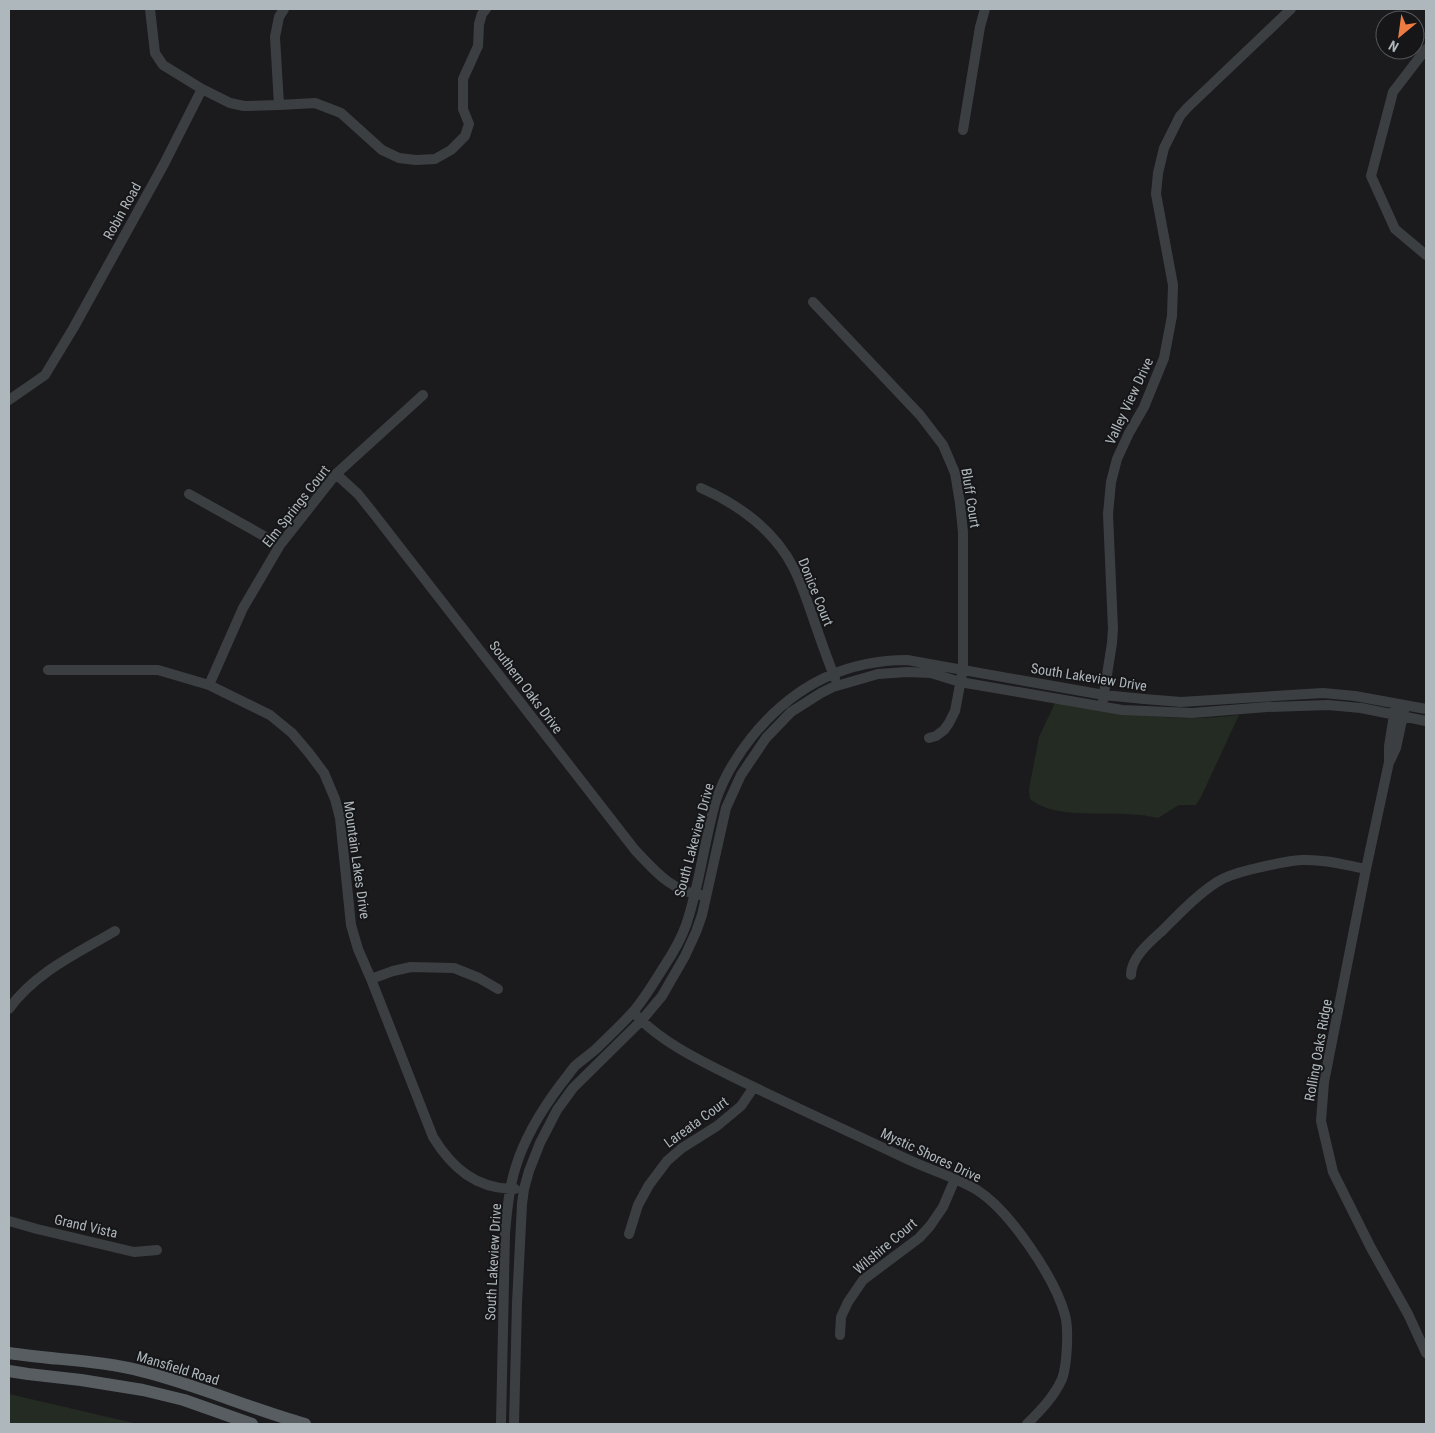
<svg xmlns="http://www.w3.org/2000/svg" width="1435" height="1433" font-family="'Roboto Condensed',sans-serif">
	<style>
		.green { fill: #242b22 }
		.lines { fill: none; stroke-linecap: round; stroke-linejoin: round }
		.minor { stroke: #3c3f42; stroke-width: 10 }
		.major { stroke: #585d61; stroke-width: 12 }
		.labels { text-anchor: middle; stroke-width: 4; stroke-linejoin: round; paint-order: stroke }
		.street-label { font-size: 14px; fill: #aeb7bc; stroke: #161618 }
	</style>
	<rect width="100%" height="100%" fill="#1b1b1d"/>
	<path class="green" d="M1055 703C1097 709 1139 717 1181 718 1200 719 1220 717 1239 715L1201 797 1196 805H1179L1158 818C1152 817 1145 815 1139 815 1108 811 1055 820 1030 799L1029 789 1039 737Z
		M9 1394 138 1424H9Z"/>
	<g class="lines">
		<path class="minor" d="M150 9 155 53 163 65 202 89 230 103 244 106 279 105
			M284 9 279 17 275 37 279 105 315 103 341 113 382 150 399 158 416 160 435 159 451 150 465 136 469 124 463 109V79L478 46 479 24 482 14 486 9
			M1426 49 1393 92 1371 176 1395 229 1426 255
			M963 130 980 27 985 9
			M813 302 920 415 943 445 955 473 960 503 963 532V669L955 711 949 723 944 730 936 736 929 738
			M9 400 45 375 74 327 164 164 202 89
			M336 474 358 494 374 514 635 850C654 870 672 892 701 895
			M701 488C738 504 774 530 793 567 800 580 805 595 810 609 818 632 826 656 835 678
			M189 494 280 545
			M48 670H158L209 685 270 715 292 733 309 753 324 773 335 799 340 818 351 925 358 949 371 979 433 1137C452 1168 476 1189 515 1189
			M209 685 243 608 280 545 336 474 423 395
			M1103 700 1112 643 1113 629 1108 514 1111 482 1117 459 1129 433 1144 407 1164 358 1172 316 1173 285 1156 194 1158 173 1164 148 1180 116 1187 108 1291 9
			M1395 709 1389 746V762L1366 869 1324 1082 1321 1121 1333 1172 1371 1248 1408 1314 1426 1353
			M1390 761 1396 748 1404 711
			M1131 975C1131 957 1151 941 1163 930 1180 913 1197 895 1217 882 1228 875 1241 872 1253 869 1269 865 1285 861 1302 860 1324 859 1345 865 1366 869
			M371 979 393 971 411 967 454 968 479 978 498 989
			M9 1009C34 973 78 953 115 931
			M637 1016C662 1042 697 1059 729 1075 788 1104 848 1131 907 1159 930 1170 955 1177 977 1190 1010 1211 1055 1278 1065 1315 1069 1329 1067 1366 1062 1379 1054 1397 1040 1411 1027 1424
			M9 1221 37 1229 134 1252 157 1250
			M629 1234 638 1205 649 1185 667 1161 682 1148 717 1126 741 1106 754 1087
			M840 1335 841 1317 848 1302 863 1280 919 1238 930 1226 943 1207 955 1179
			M501 1424 505 1233C507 1211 509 1188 516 1166 525 1137 543 1108 561 1084 566 1078 570 1072 575 1066 582 1060 589 1055 596 1049 608 1037 621 1025 633 1012 645 998 655 981 665 965 673 953 681 939 686 925 700 884 704 841 716 800 724 777 736 757 751 738 791 688 842 660 907 660L1104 695 1144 699 1181 702 1323 693 1355 696 1426 709
			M514 1424 517 1303 522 1204 524 1189 529 1171 540 1143 557 1110 573 1088 642 1020 662 996 685 956 696 932 702 915 726 808 741 775 766 738 791 712 821 693 833 687 878 674 907 672 931 673 960 682 1122 710 1192 713 1267 707 1328 705 1361 708 1426 721"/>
		<path class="major" d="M9 1353C53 1360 102 1360 145 1372 200 1386 251 1409 305 1424
			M9 1371 28 1374 81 1380 143 1390 184 1400 252 1424"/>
	</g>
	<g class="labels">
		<g class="street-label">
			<text transform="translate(122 211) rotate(-61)" y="5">Robin Road</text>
			<text transform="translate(1129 401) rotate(-65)" y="5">Valley View Drive</text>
			<text transform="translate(971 498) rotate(81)" y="5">Bluff Court</text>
			<text transform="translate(296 506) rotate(-52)" y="5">Elm Springs Court</text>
			<text transform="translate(816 592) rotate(68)" y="5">Donice Court</text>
			<text transform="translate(1089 677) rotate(9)" y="5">South Lakeview Drive</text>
			<text transform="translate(526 687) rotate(53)" y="5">Southern Oaks Drive</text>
			<text transform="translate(694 840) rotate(-75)" y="5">South Lakeview Drive</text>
			<text transform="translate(357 860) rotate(82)" y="5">Mountain Lakes Drive</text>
			<text transform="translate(1318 1050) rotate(-80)" y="5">Rolling Oaks Ridge</text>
			<text transform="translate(696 1122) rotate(-36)" y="5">Lareata Court</text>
			<text transform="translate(931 1155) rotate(25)" y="5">Mystic Shores Drive</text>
			<text transform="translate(86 1226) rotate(13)" y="5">Grand Vista</text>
			<text transform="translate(885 1246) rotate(-40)" y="5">Wilshire Court</text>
			<text transform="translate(493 1262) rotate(-87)" y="5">South Lakeview Drive</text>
			<text transform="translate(178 1368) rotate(17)" y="5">Mansfield Road</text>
		</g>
	</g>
	<rect width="1435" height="1433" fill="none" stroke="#aeb7bc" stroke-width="20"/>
	<g transform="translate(1400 35) rotate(209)"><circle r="24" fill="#161618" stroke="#53565a"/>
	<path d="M0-4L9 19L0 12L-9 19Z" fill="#ee7c42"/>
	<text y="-8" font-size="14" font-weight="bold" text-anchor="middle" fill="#aeb7bc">N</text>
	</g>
</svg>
